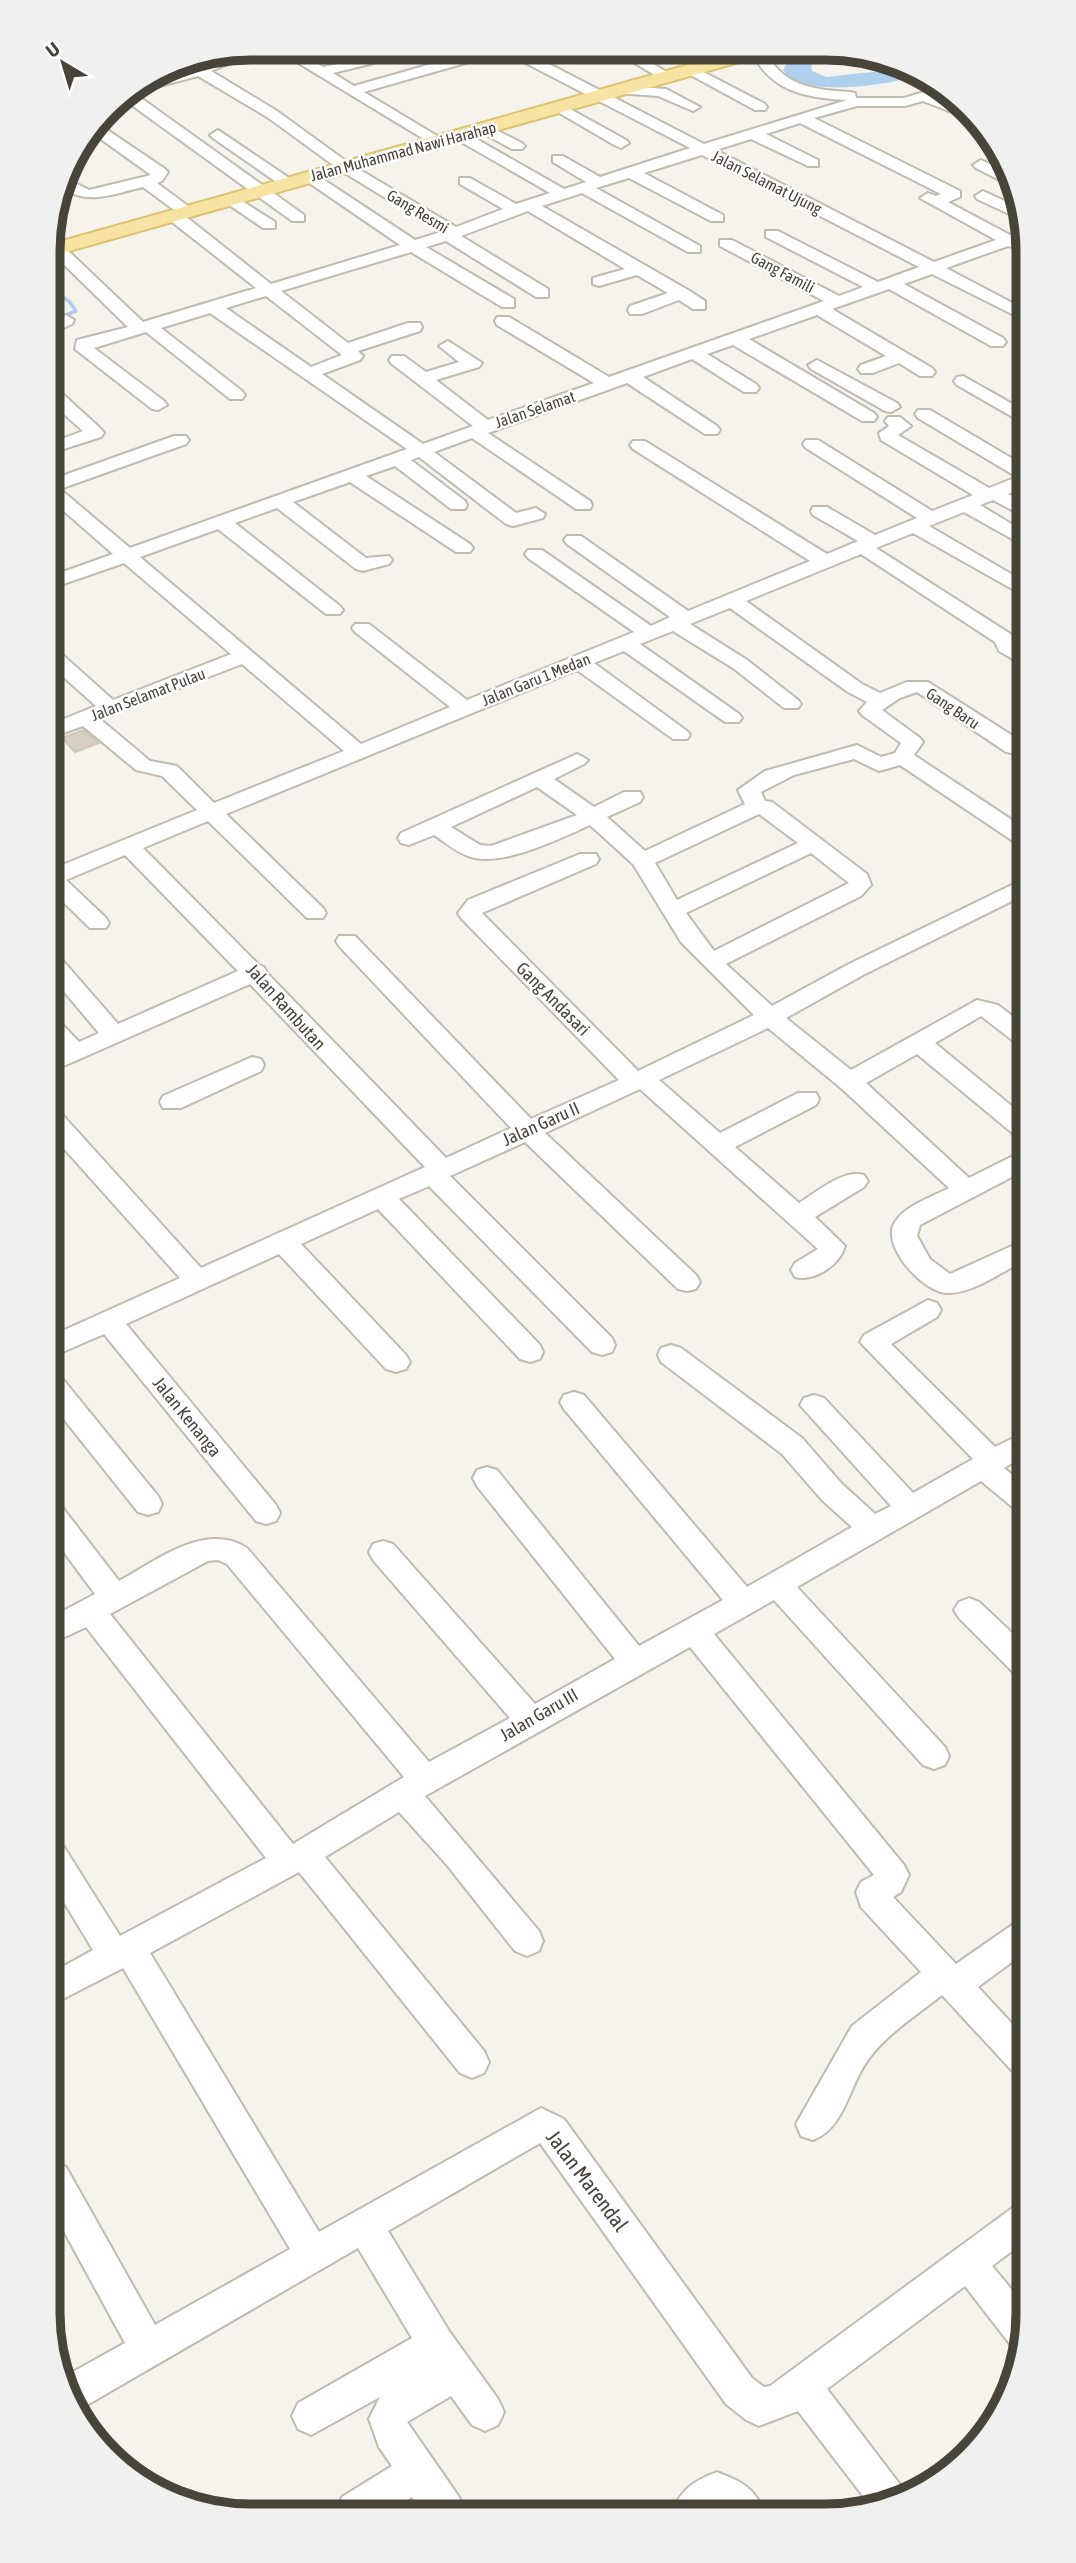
<svg xmlns="http://www.w3.org/2000/svg" width="1076" height="2563" font-family="'Asap Condensed',sans-serif">
	<style>
		.water { fill: #aed0ed }
		.lines { fill: none; stroke-linecap: round; stroke-linejoin: round }
		.stream { stroke: #aed0ed; stroke-width: 3.5 }
		.building { fill: #d6cfc2; stroke: #d0c7b6; stroke-width: 2 }
		.minor-casing { stroke: #c0bbaf; stroke-width: 4 }
		.major-casing { stroke: #ddc272; stroke-width: 4 }
		.minor { fill: #fff; fill-rule: evenodd }
		.major { fill: #f8e4a2; fill-rule: evenodd }
		.labels { text-anchor: middle; stroke-width: 5; stroke-linejoin: round; paint-order: stroke }
		.far-street-label { font-size: 16px; fill: #49443a; stroke: #fff }
		.street-label { font-size: 18px; fill: #49443a; stroke: #fff }
		.near-street-label { font-size: 21px; fill: #49443a; stroke: #fff }
		.rim { fill: none; stroke: #49443a; stroke-width: 9 }
	</style>
	<rect width="100%" height="100%" fill="#f5f3ec"/>
	<path class="water" d="M789 51H810L812 71 826 77 900 69 916 76C889 85 799 99 783 70L790 58Z"/>
	<g class="lines">
		<path class="stream" d="M48 288 69 301 76 311 48 322
			M48 351 51 355 48 360"/>
	</g>
	<path class="building" d="M84 730 99 743 75 752 62 738Z"/>
	<g class="lines">
		<g class="minor-casing">
			<path id="minor" d="M251 47H270L211 71 277 111 350 164 456 227 503 209 460 184V178H470L516 204 550 193 456 139V133H466L564 189 586 182 553 162V156H563L600 177 690 148 504 52 364 92 442 139 445 142 437 147 272 47H290L323 67 378 56V62L333 73 354 86 484 49H520L704 144 847 100C805 98 769 91 751 50H765C781 86 814 90 850 92L855 93 856 98H904L924 92 967 109 974 121 923 101 905 106H857L814 118 960 191V197L948 202 1010 235 1022 231V249L1008 246 946 268 1022 308V319L932 274 904 284 1003 338 1006 342 1003 346H991L889 289 832 309 932 368 935 372 932 376H920L899 363 873 373H861L858 369 861 365 886 356 817 315 749 339 874 413 877 417 874 421H862L733 345 707 354 756 384 759 388 756 392H744L692 359 643 377 717 426 720 430 717 434H705L627 383 488 433 590 501 592 505 590 509H576L472 438 434 452 516 513 536 508 545 514 543 518 513 526 506 524 419 457 411 460 465 501 467 505 465 509H451L395 466 366 476 470 544 473 548 470 552H456L350 482 293 502 366 558 389 556 392 560 389 564 363 571 356 569 277 508 235 523 340 606 343 610 340 614H326L218 529 140 557 361 744 450 707 355 632 352 628 355 624H369L467 700 634 632 528 558 525 554 528 550H542L651 626 670 617 567 544 564 540 567 536H581L688 611 810 561 633 449 630 445 633 441H645L827 554 858 541 813 515 811 511 813 507H827L875 535 917 518 806 448 803 444 806 440H818L932 511 973 495 881 440 879 433 889 426 885 421 888 417H900L911 426 898 435 989 488 1017 477 918 418 915 414 918 410H930L1023 465V488L1008 494 1023 502V516L993 500 980 505 1023 531V545L964 512 929 526 1023 581V595L913 533 876 548 1012 635 1016 645 1023 650V665L999 651 995 642 861 554 746 601 862 684 880 693 907 682H928L1024 743V755L1006 752 917 692 900 698 882 710 920 738 923 742 914 755 1024 828V845L1016 843 900 765 879 771 854 759 794 775 761 792 765 801 772 802 867 874 871 885 861 896 726 964 772 1006 847 965 1024 879V895L863 975 786 1018 851 1070 977 1000 998 1005 1024 1025V1045L1016 1043 981 1016 935 1043 1025 1117V1138L1016 1136 917 1054 866 1083 969 1178 1025 1150V1170L920 1225 917 1236 930 1259 950 1274 1025 1240V1260C1003 1271 971 1295 946 1293 922 1291 880 1245 895 1222 906 1205 932 1197 949 1188L841 1088 768 1028 659 1080 720 1133 798 1093H816L819 1099 816 1105 735 1147 799 1203C817 1192 843 1169 864 1175L868 1181 864 1187 815 1217 845 1246C840 1265 814 1282 795 1277L791 1270 795 1263 818 1249 640 1089 545 1133 696 1275 700 1282 696 1289 687 1291 678 1289 525 1142 450 1176 612 1338 615 1345 612 1352 602 1355 592 1352 429 1186 399 1199 540 1345 543 1352 540 1359 530 1362 520 1359 378 1209 301 1244 406 1355 410 1362 406 1369 396 1372 386 1369 279 1254 126 1324 276 1505 280 1513 276 1521 266 1524 256 1521 104 1334 51 1357V1336L180 1278 50 1133V1109L59 1111 201 1268 425 1167 250 984 50 1072V1055L59 1050 50 1040V1017L58 1020 79 1042 99 1033 50 975V953L58 955 118 1024 238 971 125 855 66 880 106 918 109 923 106 928H90L50 889V870L197 810 162 776 136 770 83 726 49 738V725L96 706 49 664V647L56 649 113 700 231 654 124 563 49 589V577L113 554 49 498 48 481 174 436H186L189 440 186 444 60 489 130 548 407 449 210 313 161 328 242 391 245 395 242 399H230L146 332 94 348 164 401 167 405 158 410 152 409 75 349 77 340 128 327 50 251V245H62L143 322 256 288 167 218V212L174 210 143 187C113 194 88 206 61 187L64 177 89 190 151 175 91 132 97 123 165 169 168 172 162 181 157 183 192 209V215L185 216 271 284 400 245 305 180V174H315L415 240 441 232 340 170 267 117 198 76 134 93 304 215V221H292L119 96C147 79 166 79 195 68 214 60 230 51 251 47ZM800 123 941 194 936 196 928 193 920 198 996 240 934 262 716 150 751 139 808 166H818V160L766 134ZM702 155 919 267 878 282 778 231H766V237L863 287 839 296 732 240H720V246L824 301 609 377 509 317H497L495 321 497 325 594 383 488 420 436 380 479 367 482 363 448 341 439 346 459 362 426 372 404 356H392L389 360 392 364 473 426 423 444 322 374 360 360 363 356 358 351 420 331 422 327 420 323H408L348 343 281 291 411 252 502 307H514V299L426 247 446 241 536 297H548V289L461 236 528 211 625 269 593 278V284L599 286 637 275 668 293 630 306 628 310 630 314H642L679 300 693 309H705V301L688 290 542 206 582 193 688 252H700V246L596 188 629 178 711 221H723V215L644 173ZM266 296 342 355 311 367 226 308ZM730 608 848 692 867 702 859 711 862 715 901 743 895 753 881 757 857 745 765 771 738 790 745 804 645 851 607 817 640 802 643 797 640 792H624L594 807 554 779 584 764 588 760 577 754 401 833 398 838 401 843 409 845 434 835C446 843 457 853 471 857 503 867 561 838 590 825L633 864 681 942 754 1015 638 1071 482 913 596 864 599 859 596 854H580L468 900 458 913 461 918 619 1080 531 1119 355 936H339L336 941 339 946 511 1128 446 1158 267 973 264 967 259 965 143 848 208 821 307 918H323L326 913 323 908 226 814 577 670 673 739H687L690 735 687 731 594 663 624 651 725 722H739L742 718 739 714 640 644 673 631 733 668 784 708H798L801 704 798 700 747 660 690 624ZM242 664 344 751 214 803 177 766 150 761 100 719ZM537 787 577 815 491 846 480 845 451 827ZM759 814 798 843 677 900 655 863ZM811 853 849 883 714 951 686 913Z
				M613 50H630L675 77 668 81 663 80Z
				M692 66 765 104 767 107 765 110H755L687 73 685 70Z
				M623 86 666 89 700 107 693 111 658 96 618 93V87Z
				M561 104 626 140 629 143 621 148 616 146 556 111V105Z
				M486 125 522 143 525 146 522 149H512L481 132 479 129Z
				M218 130 292 180V186H282L213 138 210 135Z
				M981 160 1005 171 1013 184 1005 183 976 168 973 165Z
				M983 191 1022 209V220L977 199 975 196Z
				M231 194 275 222V228H263L225 202 223 199Z
				M66 315 74 320 72 324 48 335V323Z
				M817 360 897 403 900 407 891 412 885 411 811 369 808 365Z
				M963 376 1023 410V423L957 385 954 381 957 377Z
				M48 385 54 386 101 429 104 433 101 437 48 454V444L83 431 48 400Z
				M252 1057 261 1059 264 1065 261 1071 181 1108H163L160 1102 163 1096Z
				M928 1300 937 1303 941 1310 937 1317 891 1344 995 1447 1026 1432V1455L1004 1468 1026 1486V1513L1016 1510 981 1481 797 1587 945 1747 949 1756 945 1765 934 1769 923 1765 774 1600 714 1634 904 1865 909 1875 901 1892 893 1897 956 1964 1015 1923 1027 1918V1951L978 1987 1027 2040 1028 2080 1016 2075 942 1995C912 2019 876 2040 859 2075 847 2098 840 2130 813 2140L801 2136 796 2124 852 2026 921 1972 861 1907 856 1892 861 1882 874 1875 690 1647 425 1796 539 1931 543 1941 539 1951 527 1956 515 1951 447 1865 399 1812 325 1857 484 2051 489 2062 484 2073 472 2078 460 2073 299 1872 150 1953 319 2232 541 2108 564 2119 752 2378 764 2387 770 2386 1015 2206 1028 2201V2239L992 2266 1028 2309 1022 2352 1013 2348 965 2286 827 2389 908 2495 873 2509 798 2411 759 2426 746 2420 726 2404 540 2143 388 2231 449 2331 498 2399 504 2412 498 2425 485 2431 472 2425 451 2396 407 2422 459 2497 464 2511H422L412 2497 390 2511H337L342 2497 392 2466 379 2447 369 2419 380 2397 311 2435 298 2429 292 2416 298 2403 412 2338 358 2248 80 2409 62 2378 125 2343 54 2213 53 2162 66 2167 155 2325 290 2249 123 1968 53 2004V1972L93 1950 53 1884V1843L64 1847 120 1936 266 1858 86 1627 52 1643V1617L95 1594 52 1536V1504L62 1507 119 1581C156 1561 205 1521 247 1548L429 1762 510 1718 373 1560 369 1552 373 1544 383 1541 393 1544 535 1704 615 1659 477 1486 473 1478 477 1470 487 1467 497 1470 639 1646 723 1600 564 1409 560 1402 564 1395 574 1392 584 1395 747 1587 852 1527 822 1500 782 1454 661 1362 658 1355 661 1348 671 1345 681 1348 802 1438 842 1484 875 1514 891 1506 800 1405 804 1398 814 1395 824 1398 913 1493 973 1459 860 1342 864 1335ZM208 1561 218 1560 227 1564 404 1777 293 1844 110 1614Z
				M51 1374 61 1377 158 1496 162 1504 158 1512 148 1515 138 1512 51 1403Z
				M969 1598 979 1602 1026 1646V1677L1015 1674 959 1618 954 1610 959 1602Z
				M717 2472C739 2481 753 2486 763 2509L673 2510C682 2488 696 2480 717 2472Z"/>
		</g>
		<g class="major-casing">
			<path id="major" d="M741 50 771 51 768 54 48 257V245Z"/>
		</g>
		<use href="#minor" class="minor"/>
		<use href="#major" class="major"/>
	</g>
	<g class="labels">
		<g class="far-street-label">
			<text transform="translate(403 151) rotate(-15)" y="6">Jalan Muhammad Nawi Harahap</text>
			<text transform="translate(767 182) rotate(27)" y="6">Jalan Selamat Ujung</text>
			<text transform="translate(418 211) rotate(31)" y="6">Gang Resmi</text>
			<text transform="translate(783 272) rotate(28)" y="6">Gang Famili</text>
			<text transform="translate(535 409) rotate(-19)" y="6">Jalan Selamat</text>
			<text transform="translate(536 679) rotate(-22)" y="6">Jalan Garu 1 Medan</text>
			<text transform="translate(148 694) rotate(-21)" y="6">Jalan Selamat Pulau</text>
			<text transform="translate(953 708) rotate(34)" y="6">Gang Baru</text>
		</g>
		<g class="street-label">
			<text transform="translate(553 999) rotate(45)" y="6">Gang Andasari</text>
			<text transform="translate(286 1007) rotate(48)" y="6">Jalan Rambutan</text>
			<text transform="translate(541 1124) rotate(-24)" y="6">Jalan Garu II</text>
			<text transform="translate(187 1417) rotate(51)" y="6">Jalan Kenanga</text>
			<text transform="translate(539 1715) rotate(-30)" y="6">Jalan Garu III</text>
		</g>
		<g class="near-street-label">
			<text transform="translate(587 2181) rotate(53)" y="7">Jalan Marendal</text>
		</g>
	</g>
	<path d="M0 0H1076V2563H0ZM251 60H825A191 191 0 0 1 1016 251V2313A191 191 0 0 1 825 2504H251A191 191 0 0 1 60 2313V251A191 191 0 0 1 251 60Z" fill="#f0f0ef" fill-rule="evenodd"/>
	<path class="rim" d="M251 60H825A191 191 0 0 1 1016 251V2313A191 191 0 0 1 825 2504H251A191 191 0 0 1 60 2313V251A191 191 0 0 1 251 60Z"/>
	<g transform="translate(63 63) rotate(322)" stroke="#ffffff" stroke-width="5" paint-order="stroke">
	<path d="M0-5L12 26L0 18L-12 26Z" fill="#49443a"/>
	<text y="-10" font-size="19" font-weight="bold" text-anchor="middle" fill="#49443a">U</text>
	</g>
</svg>
